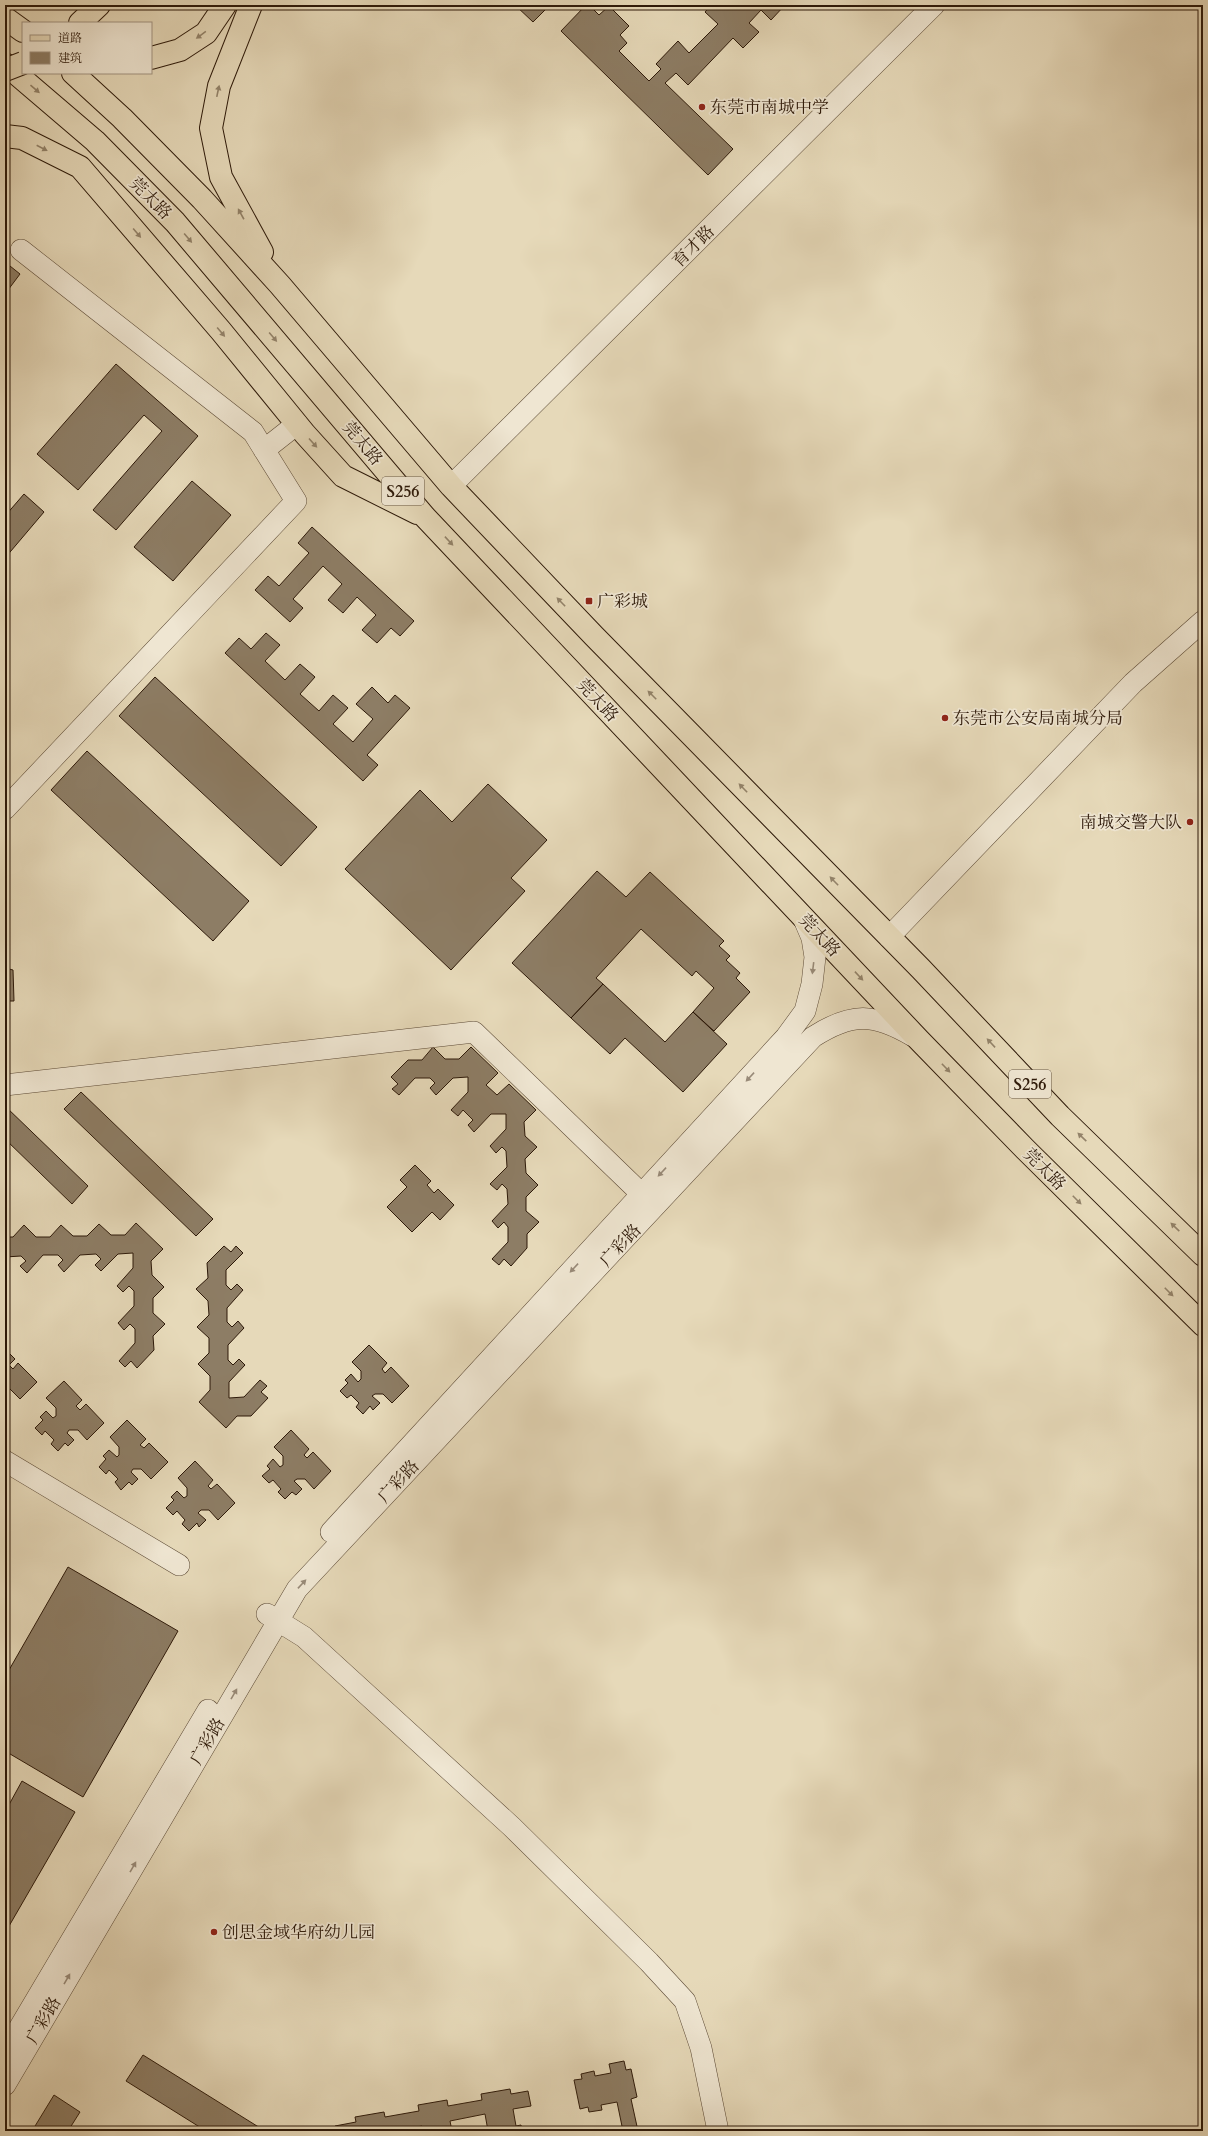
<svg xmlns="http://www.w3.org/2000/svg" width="1208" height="2136" font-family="Cardo,'Noto Serif SC',serif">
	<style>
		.building { fill: #8d7d65; stroke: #2d1909 }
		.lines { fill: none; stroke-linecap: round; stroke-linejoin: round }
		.minor-casing { stroke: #5b4935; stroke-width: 22 }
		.major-casing { stroke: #2d1909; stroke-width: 24 }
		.minor { stroke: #efe6d2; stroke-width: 21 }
		.major { stroke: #e6d9b9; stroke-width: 22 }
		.major-bridge-casing { stroke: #2d1909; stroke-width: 24; stroke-linecap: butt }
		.major-bridge { stroke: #e6d9b9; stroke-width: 22 }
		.oneway { fill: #93836a }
		.oneway2 { fill: #988a78 }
		.poi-dot { fill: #8f2418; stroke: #efe6d2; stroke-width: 1.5 }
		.labels { text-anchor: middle; stroke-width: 3.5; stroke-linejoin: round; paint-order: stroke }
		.shield { fill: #efe6d2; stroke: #675645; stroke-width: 1 }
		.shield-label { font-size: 16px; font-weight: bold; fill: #2d1909 }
		.poi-label { font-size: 17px; fill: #2d1909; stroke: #efe6d2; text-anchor: start }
		.street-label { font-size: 17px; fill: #2d1909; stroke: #efe6d2 }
	</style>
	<rect width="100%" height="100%" fill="#e6d9b9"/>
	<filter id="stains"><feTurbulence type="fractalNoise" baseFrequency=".005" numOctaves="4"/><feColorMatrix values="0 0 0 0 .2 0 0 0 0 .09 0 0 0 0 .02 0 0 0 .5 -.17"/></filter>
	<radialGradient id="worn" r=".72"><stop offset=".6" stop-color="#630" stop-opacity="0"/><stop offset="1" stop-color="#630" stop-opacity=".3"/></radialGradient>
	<path class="building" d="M515 5H550L533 22Z
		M586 5H589L599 15 609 6 629 26 620 35 627 43 619 51 649 81 661 69 656 64 678 41 689 53 718 24 705 12 711 5H729L733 9 736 5H785L771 20 761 10 749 23 759 32 743 48 733 38 688 85 676 73 665 83 733 149 708 175 561 31Z
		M5 262 20 274 5 294Z
		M116 364 198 436 116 530 93 510 162 431 144 415 78 490 37 454Z
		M192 481 231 515 173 581 134 547Z
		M24 494 44 512 5 558V516Z
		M312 527 414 621 400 636 391 628 377 643 362 630 376 615 357 597 343 613 328 600 342 584 323 566 293 599 303 608 290 622 255 590 268 576 279 586 309 553 298 543Z
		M266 633 280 645 265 661 285 680 300 664 315 677 300 694 319 711 333 695 348 708 333 724 353 742 373 719 356 704 372 687 388 703 395 695 410 708 367 755 378 765 363 781 225 653 239 638 251 649Z
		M155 677 317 827 281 866 119 716Z
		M87 751 249 901 213 941 51 790Z
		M488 784 547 840 511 878 525 891 451 970 345 869 420 790 452 822Z
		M597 871 626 897 650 872 724 941 719 946 730 956 726 960 740 973 736 978 750 992 714 1031 693 1012 714 988 696 971 692 976 641 929 596 978 603 984 571 1018 512 963Z
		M5 968 13 970 14 1001H8L5 1004Z
		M603 984 665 1042 693 1012 727 1044 683 1092 625 1038 610 1054 571 1018Z
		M433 1047 445 1059H459L471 1047 498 1073 486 1085 497 1095 509 1084 536 1110 524 1122 525 1136 537 1147 525 1159 526 1173 538 1185 526 1197V1211L539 1222 527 1234V1248L511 1266 504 1259 499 1265 492 1259 508 1242V1227L504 1222 498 1228 492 1221 508 1204 507 1189 502 1184 497 1190 490 1184 507 1167 506 1151 502 1147 496 1153 490 1146 506 1129V1114H491L474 1132 468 1125 473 1120 463 1110 458 1116 451 1110 468 1092V1077L453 1078 436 1095 430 1088 435 1083 430 1078H415L399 1095 392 1089 398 1084 391 1077 408 1060H422Z
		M81 1092 213 1219 196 1236 64 1109Z
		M5 1106 88 1186 72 1204 5 1139Z
		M415 1165 431 1181 427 1185 434 1193 438 1189 454 1205 440 1220 432 1212 412 1232 387 1207 407 1187 400 1180Z
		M136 1223 163 1249 151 1261 152 1275 164 1287 153 1298V1313L165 1324 153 1336 154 1350 137 1368 131 1361 125 1367 119 1361 135 1343V1329L130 1324 124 1330 118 1323 134 1306V1291L129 1286 123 1292 117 1286 133 1268V1253L118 1254 101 1271 95 1265 101 1259 96 1254 80 1255 64 1272 58 1265 63 1260 58 1255H43L27 1273 20 1266 26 1261 21 1256 5 1257V1237H13L24 1225 36 1237H50L61 1225 73 1236H87L99 1224 111 1235H125Z
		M224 1246 231 1252 236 1246 243 1253 226 1270V1285L231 1290 237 1284 243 1290 227 1308V1322L232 1327 238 1321 244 1328 228 1345V1360L233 1365 239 1359 245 1365 229 1382V1398L244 1397 260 1380 267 1386 261 1392 268 1398 251 1416H237L226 1428 199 1402 210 1390V1376L198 1364 209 1353V1338L197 1327 209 1315 208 1301 196 1289 208 1278 207 1263Z
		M369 1345 387 1363 382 1369 385 1373 391 1367 409 1386 392 1403 383 1394H375L372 1396 380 1403 373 1410 370 1406 363 1414 356 1407 359 1403 351 1395 347 1398 340 1391 348 1383 345 1380 351 1374 358 1382 361 1379V1371L352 1362Z
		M5 1349 15 1359 9 1365 13 1369 18 1363 37 1382 20 1399 10 1389H5Z
		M64 1381 82 1400 76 1406 80 1410 86 1404 104 1423 87 1440 78 1430H69L67 1433 74 1440 68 1446 65 1443 58 1451 51 1444 54 1440 45 1431 42 1435 35 1428 43 1420 40 1417 46 1411 53 1418 56 1416V1408L46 1398Z
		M127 1420 146 1439 140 1445 144 1448 149 1443 168 1462 151 1479 141 1469H133L131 1472 138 1479 132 1485 129 1482 121 1490 115 1482 118 1479 109 1470 106 1474 99 1467 106 1459 103 1456 109 1450 117 1457 119 1455V1447L110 1437Z
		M291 1430 309 1449 304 1455 307 1458 313 1452 331 1471 314 1489 305 1479H297L294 1481 302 1489 296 1495 292 1492 285 1499 278 1492 281 1489 273 1480 269 1483 262 1476 270 1469 267 1466 273 1459 280 1467 283 1465V1456L274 1447Z
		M195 1461 213 1480 208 1486 211 1489 217 1484 235 1503 218 1520 209 1510H201L198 1513 206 1520 199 1527 197 1523 189 1531 182 1524 185 1520 177 1511 173 1515 166 1508 174 1500 171 1497 177 1491 184 1498 187 1496V1488L178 1478Z
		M68 1567 178 1631 83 1797 5 1751V1677Z
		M22 1781 75 1812 5 1933V1812Z
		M143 2055 265 2131H206L126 2081Z
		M624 2061 626 2070 631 2069 637 2097 631 2099 638 2131H623L617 2102 601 2105 602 2110 589 2112 588 2107 580 2109 574 2080 582 2079 581 2074 594 2071 595 2076 611 2073 609 2064Z
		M510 2089 511 2094 528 2091 531 2106 513 2109 516 2126 521 2125 522 2131H486H488L485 2114 450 2121 452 2131H423L422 2126 393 2131H336L335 2126 356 2122 355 2117 384 2112 385 2117 419 2111 418 2105 447 2100 448 2106 482 2100 481 2094Z
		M54 2095 80 2112 68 2131H32Z"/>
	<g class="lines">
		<g class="minor-casing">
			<path id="minor" d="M264 450 297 424
				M451 486 934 5
				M5 809 296 501 253 432 21 250
				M889 937 1133 683 1203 621
				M5 1085 474 1032 652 1204
				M5 1461 179 1565
				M331 1532 786 1037 805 1011 812 984 815 957 812 938 803 917
				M267 1614 304 1637 512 1827 649 1962 685 2001 701 2048 718 2131
				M5 2052 208 1710
				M5 2085 297 1589 813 1037C852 1012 874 1013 913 1036"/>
		</g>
		<g class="major-casing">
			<path id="major" d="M251 5 219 86 211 128 221 177 262 252
				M5 18 23 31
				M80 23 99 5
				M151 58 180 50 206 33 225 5
				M5 64 95 141 175 222 425 517 919 1040 1025 1149 1203 1325
				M73 73 122 118 202 199 280 285 451 486 594 636 921 969 1060 1116 1203 1255
				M5 136 22 138 80 167 221 331 305 434 343 476 417 513"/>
		</g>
		<use href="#minor" class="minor"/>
		<use href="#major" class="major"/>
		<g class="major-bridge-casing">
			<path id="major-bridge" d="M5 70 23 63"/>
		</g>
		<use href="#major-bridge" class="major-bridge"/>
	</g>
	<defs><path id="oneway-solid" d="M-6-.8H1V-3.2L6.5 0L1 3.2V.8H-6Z"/></defs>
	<g class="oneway">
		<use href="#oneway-solid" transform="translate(201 35) rotate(144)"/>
		<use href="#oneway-solid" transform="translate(35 89) rotate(41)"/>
		<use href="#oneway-solid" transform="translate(218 91) rotate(-78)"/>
		<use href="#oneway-solid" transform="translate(42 148) rotate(27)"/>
		<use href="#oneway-solid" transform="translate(241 214) rotate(-119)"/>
		<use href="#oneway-solid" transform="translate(137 233) rotate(50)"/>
		<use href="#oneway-solid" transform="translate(188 238) rotate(50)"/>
		<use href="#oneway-solid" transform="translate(221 332) rotate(50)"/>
		<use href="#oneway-solid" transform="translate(273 337) rotate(50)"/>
		<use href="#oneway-solid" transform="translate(313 443) rotate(48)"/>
		<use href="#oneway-solid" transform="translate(449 541) rotate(47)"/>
		<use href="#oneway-solid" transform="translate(561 602) rotate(-134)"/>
		<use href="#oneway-solid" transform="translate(652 695) rotate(-135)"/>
		<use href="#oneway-solid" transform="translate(743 788) rotate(-134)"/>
		<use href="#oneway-solid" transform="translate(834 881) rotate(-134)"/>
		<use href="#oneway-solid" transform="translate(859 976) rotate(47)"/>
		<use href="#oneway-solid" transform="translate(991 1043) rotate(-133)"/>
		<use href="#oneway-solid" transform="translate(946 1068) rotate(46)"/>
		<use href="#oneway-solid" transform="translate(1082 1137) rotate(-136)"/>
		<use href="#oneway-solid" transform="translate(1077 1200) rotate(45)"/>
		<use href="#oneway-solid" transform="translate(1175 1227) rotate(-136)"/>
		<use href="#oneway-solid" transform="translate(1169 1292) rotate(45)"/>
	</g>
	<g class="oneway2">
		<use href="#oneway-solid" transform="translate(813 968) rotate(97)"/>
		<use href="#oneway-solid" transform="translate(750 1077) rotate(133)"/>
		<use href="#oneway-solid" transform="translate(662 1172) rotate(133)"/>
		<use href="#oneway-solid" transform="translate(574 1268) rotate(133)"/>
		<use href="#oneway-solid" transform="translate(302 1584) rotate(-47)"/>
		<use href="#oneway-solid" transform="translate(234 1694) rotate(-60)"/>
		<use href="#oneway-solid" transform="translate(133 1867) rotate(-60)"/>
		<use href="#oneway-solid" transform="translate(67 1979) rotate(-60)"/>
	</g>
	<g class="poi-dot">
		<circle cx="702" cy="107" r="4"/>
		<rect x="585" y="597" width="8" height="8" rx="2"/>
		<circle cx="945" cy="718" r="4"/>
		<circle cx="1190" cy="822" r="4"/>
		<circle cx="214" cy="1932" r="4"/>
	</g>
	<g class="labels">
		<g class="shield">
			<rect x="382" y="477" width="42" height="28" rx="3"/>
			<rect x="1009" y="1070" width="42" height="28" rx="3"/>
		</g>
		<g class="shield-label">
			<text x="403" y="497">S256</text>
			<text x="1030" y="1090">S256</text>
		</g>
		<g class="poi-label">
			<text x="710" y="113">东莞市南城中学</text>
			<text x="597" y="607">广彩城</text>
			<text x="953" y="724">东莞市公安局南城分局</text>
			<text x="1182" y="828" text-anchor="end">南城交警大队</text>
			<text x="222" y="1938">创思金域华府幼儿园</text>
		</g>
		<g class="street-label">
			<text transform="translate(151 198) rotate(45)" y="6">莞太路</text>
			<text transform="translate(693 246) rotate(-45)" y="6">育才路</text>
			<text transform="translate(363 443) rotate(50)" y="6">莞太路</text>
			<text transform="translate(598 700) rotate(47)" y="6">莞太路</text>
			<text transform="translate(820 935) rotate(47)" y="6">莞太路</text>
			<text transform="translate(1045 1169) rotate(45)" y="6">莞太路</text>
			<text transform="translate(620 1245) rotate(-47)" y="6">广彩路</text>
			<text transform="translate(398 1481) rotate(-47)" y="6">广彩路</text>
			<text transform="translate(207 1741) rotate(-60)" y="6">广彩路</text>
			<text transform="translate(43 2020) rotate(-60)" y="6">广彩路</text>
		</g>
	</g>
	<rect width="1208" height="2136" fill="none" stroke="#e6d9b9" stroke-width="20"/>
	<rect x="6" y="6" width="1196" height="2124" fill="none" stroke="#2d1909" stroke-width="2"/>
	<rect x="10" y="10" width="1188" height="2116" fill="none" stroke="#2d1909"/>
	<rect x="22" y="22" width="130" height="52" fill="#efe6d2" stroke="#a19482"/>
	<rect x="30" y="35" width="20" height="6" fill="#e6d9b9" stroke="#a19482"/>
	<text x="58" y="42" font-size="12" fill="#2d1909">道路</text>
	<rect x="30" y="52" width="20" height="12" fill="#8d7d65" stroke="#a19482"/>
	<text x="58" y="62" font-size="12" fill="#2d1909">建筑</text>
	<rect width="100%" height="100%" filter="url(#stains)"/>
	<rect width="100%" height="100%" fill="url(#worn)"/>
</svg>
